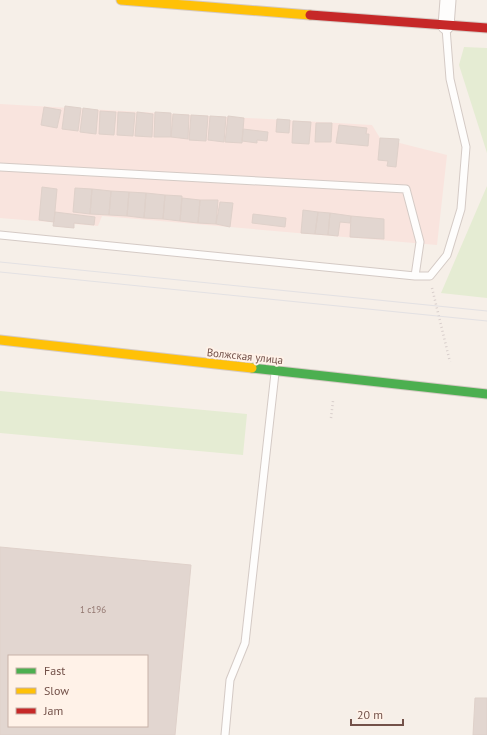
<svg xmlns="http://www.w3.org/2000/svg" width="487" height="735" font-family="'PT Sans',sans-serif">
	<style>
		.commercial { fill: #f9e4de }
		.green { fill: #e5ecd3 }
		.building { fill: #e2d6d0; stroke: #dfd1ca; fill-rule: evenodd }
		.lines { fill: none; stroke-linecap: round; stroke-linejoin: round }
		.lane-casing { stroke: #d4cac5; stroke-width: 9 }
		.street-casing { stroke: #d4cac5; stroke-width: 17 }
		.fast-casing { stroke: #d5cac4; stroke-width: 11 }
		.slow-casing { stroke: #d5cac4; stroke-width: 11 }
		.jam-casing { stroke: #d5cac4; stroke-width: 11 }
		.path { stroke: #d9cfcc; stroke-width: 2.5; stroke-dasharray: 1 3; stroke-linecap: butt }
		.lane { stroke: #fefdfc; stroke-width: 7 }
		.street { stroke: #fefdfc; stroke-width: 15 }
		.fast { stroke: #4caf50; stroke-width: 9 }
		.slow { stroke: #ffc107; stroke-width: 9 }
		.jam { stroke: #c62828; stroke-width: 9 }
		.tram { stroke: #e3e1e3; stroke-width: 1 }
		.labels { text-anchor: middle; stroke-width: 4; stroke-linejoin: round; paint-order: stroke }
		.number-label { font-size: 9px; fill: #90746d }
		.street-label { font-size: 11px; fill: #735149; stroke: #fff2e8 }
	</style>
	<rect width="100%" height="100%" fill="#f6efe8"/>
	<path class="commercial" d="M0 104 372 125 380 138 447 155 437 245 102 216 98 226 0 218Z"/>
	<path class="green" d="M464 47 487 48V153L459 65Z
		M487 186V298L441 293Z
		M0 391 247 414 243 455 0 433Z"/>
	<path class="building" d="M65 106 81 108 78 131 62 129Z
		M44 107 61 110 57 128 41 125Z
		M83 108 98 110 96 134 80 132Z
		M100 111 116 112 114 135 99 134Z
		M118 112 135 113 133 136 117 135Z
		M137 112 153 114 152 137 135 136Z
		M155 112 171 113V137H154Z
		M173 114 189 115 188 139 171 137Z
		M191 115 208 116 206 141 189 140Z
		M210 116 226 117 224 142 208 140Z
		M228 116 244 118 242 143 225 142Z
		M277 119 290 120 289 133 276 132Z
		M293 121 311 122 309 144 292 143Z
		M316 123H332L331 142H315Z
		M339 125 367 128 366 134H369L368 146 336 143Z
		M243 129 268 132 267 141 257 140V143L242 141Z
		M380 138 399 139 396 167 387 166 388 161 378 160Z
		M42 187 57 189 54 222 39 220Z
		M75 188 92 189 90 214 73 212Z
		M92 189 111 191 109 215 90 214Z
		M111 191 129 192 127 216 109 215Z
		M129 192 146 193 144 218 127 216Z
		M146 193 165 195 163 219 144 218Z
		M165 195 182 196 180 221 163 219Z
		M182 198 200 200 198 223 180 221Z
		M200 200H218L216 224 198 223Z
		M220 202 233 203 230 227 216 224Z
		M303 210 318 212 315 234 301 233Z
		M55 212 95 217 94 225 74 223V228L53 226Z
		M318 212 330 213 328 235 315 234Z
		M330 213 351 216 350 223 340 222 338 236 328 235Z
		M253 214 286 218 285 227 252 223Z
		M351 216 384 219V239L350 237Z
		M0 547 191 565 175 735H0ZM9 656H147V726H9Z
		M475 698H487V735H473Z"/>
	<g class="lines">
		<g class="lane-casing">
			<path id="lane" d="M0 167 406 189 420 242 415 276
				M0 235 415 276H430L447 255 461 209 466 147 450 79 446 28
				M225 735 230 680 245 643 275 373"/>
		</g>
		<g class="street-casing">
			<path id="street" d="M446 26 448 0"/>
		</g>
		<g class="fast-casing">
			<path id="fast" d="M252 368 487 394"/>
		</g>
		<g class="slow-casing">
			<path id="slow" d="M121 0 310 15
				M0 340 252 368"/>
		</g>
		<g class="jam-casing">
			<path id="jam" d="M310 15 487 28"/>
		</g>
		<path class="path" d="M432 288 450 362
			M331 418 333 401"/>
		<use href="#lane" class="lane"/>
		<use href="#street" class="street"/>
		<use href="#fast" class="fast"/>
		<use href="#slow" class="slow"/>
		<use href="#jam" class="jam"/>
		<path class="tram" d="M0 262 487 311
			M0 272 487 321"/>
	</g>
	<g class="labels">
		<g class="number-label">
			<text x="93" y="613">1 с196</text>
		</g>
		<g class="street-label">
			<text transform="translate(245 356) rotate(6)" y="4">Волжская улица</text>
		</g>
	</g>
	<rect x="8" y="655" width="140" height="72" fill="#fff2e8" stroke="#c7b2a8"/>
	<rect x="16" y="668" width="20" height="6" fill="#4caf50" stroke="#c7b2a8"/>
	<text x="44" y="675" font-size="12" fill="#735149">Fast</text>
	<rect x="16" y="688" width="20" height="6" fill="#ffc107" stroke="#c7b2a8"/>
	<text x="44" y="695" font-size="12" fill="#735149">Slow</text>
	<rect x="16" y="708" width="20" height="6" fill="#c62828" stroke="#c7b2a8"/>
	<text x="44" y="715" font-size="12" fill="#735149">Jam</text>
	<path d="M351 719v6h52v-6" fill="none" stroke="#735149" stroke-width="2"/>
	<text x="357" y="719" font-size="12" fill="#735149" stroke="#fff2e8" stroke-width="3" paint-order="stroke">20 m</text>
</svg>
